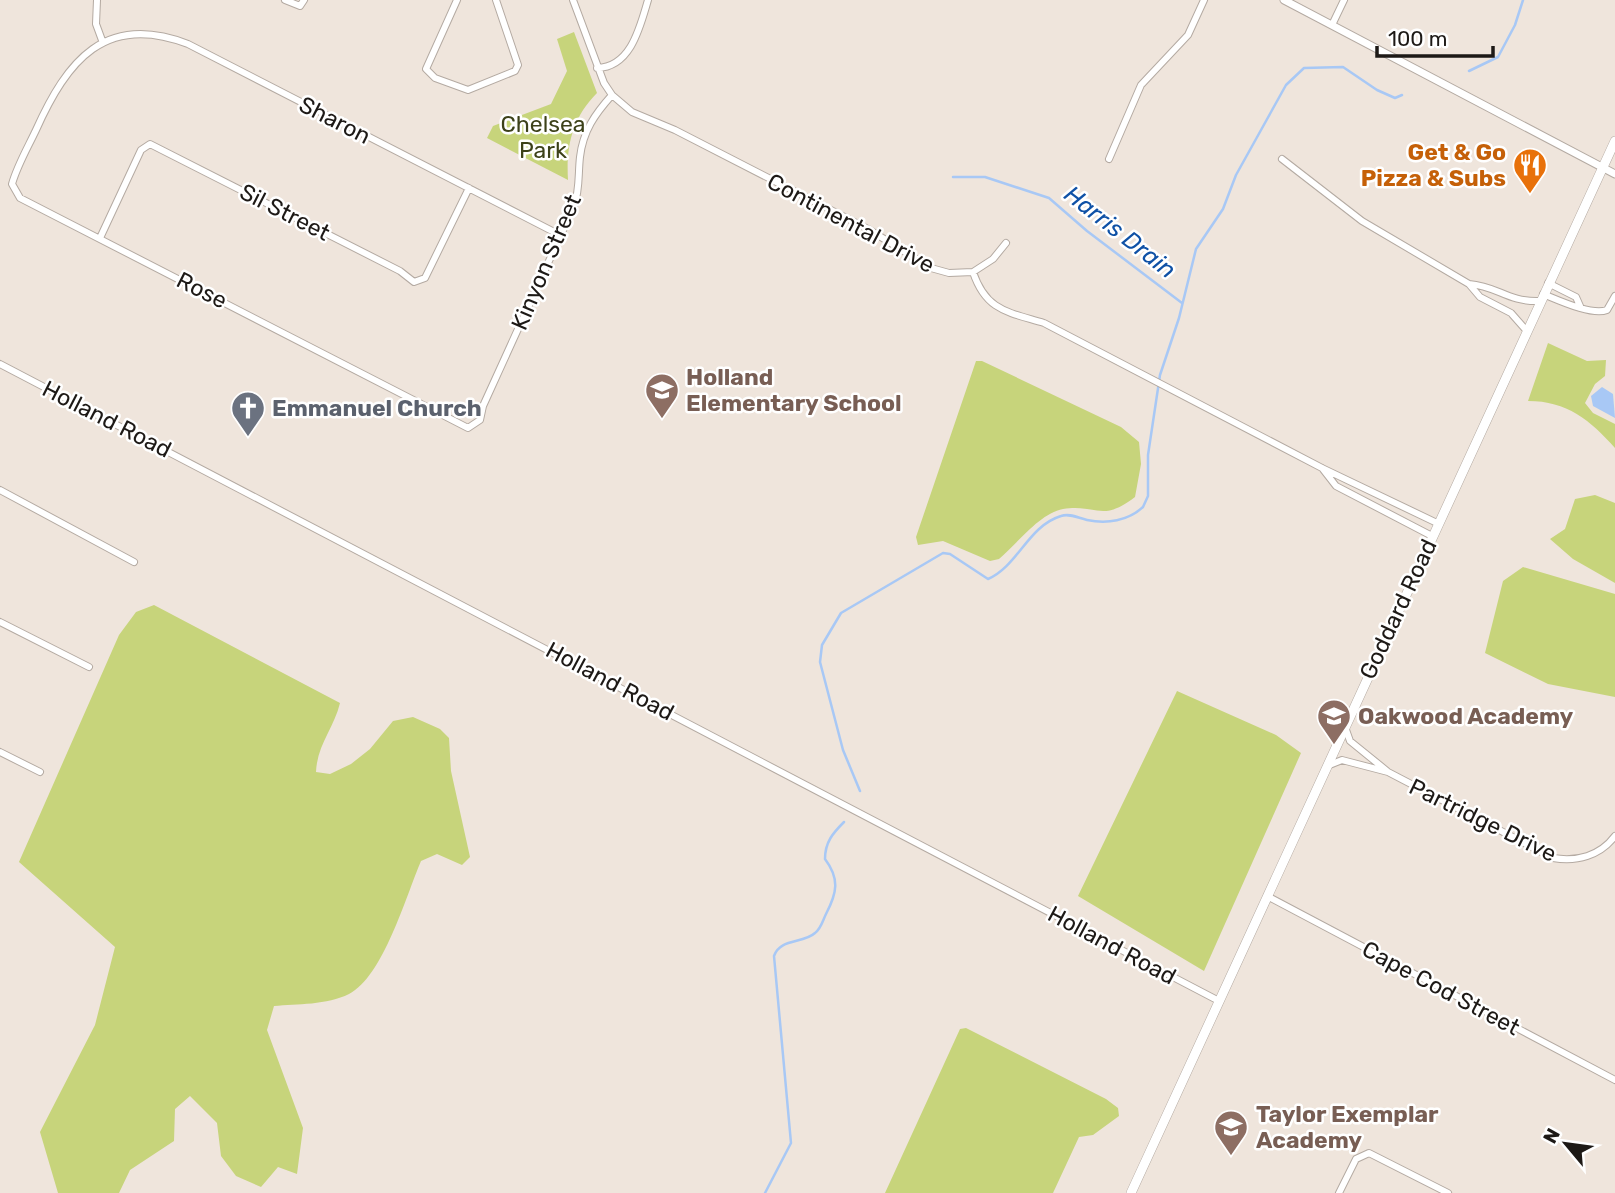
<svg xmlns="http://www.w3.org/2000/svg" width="1615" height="1193" font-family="Rubik,sans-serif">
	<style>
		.green { fill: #c7d47b }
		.water { fill: #a8c8f5 }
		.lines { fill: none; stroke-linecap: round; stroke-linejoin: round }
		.stream { stroke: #a8c8f5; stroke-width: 2.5 }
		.minor-casing { stroke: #b4aaa2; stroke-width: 8 }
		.tertiary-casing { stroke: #b4aaa2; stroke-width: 9 }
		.secondary-casing { stroke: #b4aaa2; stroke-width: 10 }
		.minor { stroke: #fff; stroke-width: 6 }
		.tertiary { stroke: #fff; stroke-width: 7 }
		.secondary { stroke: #fff; stroke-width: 9 }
		.labels { text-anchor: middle; stroke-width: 5; stroke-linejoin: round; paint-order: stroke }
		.street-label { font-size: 23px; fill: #1d1916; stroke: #fff }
		.park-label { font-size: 23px; fill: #3c4119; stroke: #fff }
		.food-label { font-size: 23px; font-weight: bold; fill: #c56008; stroke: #fff; text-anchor: end }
		.education-label { font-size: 23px; font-weight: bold; fill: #785e54; stroke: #fff; text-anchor: start }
		.worship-label { font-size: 23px; font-weight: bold; fill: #5b616d; stroke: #fff; text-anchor: start }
		.water-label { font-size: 24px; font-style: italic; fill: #0f51a6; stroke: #fff }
	</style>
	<rect width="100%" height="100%" fill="#efe5dc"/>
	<path class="green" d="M574 32 597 93C572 118 566 146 568 180L487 138 493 126 551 104 567 71 557 39Z
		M1548 343 1587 361 1606 360 1605 376 1595 384 1585 403 1593 413 1615 424V448C1590 420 1567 401 1528 401Z
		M976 361H982L1121 427 1139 442 1141 464 1135 497C1101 523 1098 504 1063 509 1040 513 1017 544 999 559L990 561 943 541 918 545 916 537Z
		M1595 495 1615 503V583L1573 559 1550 539 1565 529 1575 499Z
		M1523 567 1615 594V697L1548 684 1485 653 1503 581Z
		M154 605 340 703C334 728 317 745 316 772L330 774 351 764 370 749 393 721 413 717 440 729 449 738 451 771 470 857 462 865 437 854 421 861C406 896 383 977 349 994 327 1005 297 1004 274 1006L267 1030 303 1128 297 1174 278 1167 261 1187 236 1176 221 1156 217 1123 190 1096 175 1109 174 1141 130 1170 119 1193H58L40 1132 95 1025 115 947 19 862 119 635 136 612Z
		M1177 691 1276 735 1301 753 1204 971 1078 896Z
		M966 1028 1106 1099 1118 1108 1119 1116 1093 1135 1079 1137 1053 1193H885L960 1029Z"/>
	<path class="water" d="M1602 387 1613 394 1615 418 1593 406 1591 396Z"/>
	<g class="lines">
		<path class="stream" d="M1469 71 1498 57 1515 25 1523 0
			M953 177H985L1049 198 1087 231 1182 303
			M860 791 843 750 820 662 822 645 841 613 943 553 950 554 988 579C1018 566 1028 526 1061 516 1070 513 1078 518 1087 520 1107 524 1128 521 1143 507L1148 496V455L1160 375 1179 318 1196 249 1223 209 1236 175 1286 85 1304 68 1343 67 1377 90 1395 98 1402 95
			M765 1193 791 1143 774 956C780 938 803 944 815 933 821 929 823 920 826 914 837 893 840 879 825 859 825 842 833 833 844 822"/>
		<g class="minor-casing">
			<path id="minor" d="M97 0 96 24 103 43
				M285 0 300 6 304 0
				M457 0 426 69 435 78 468 90 515 71 518 65 496 0
				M573 0 604 83 612 95 632 112 675 130 868 229 931 268 949 273 973 272 993 259 1006 243
				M1332 25 1344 0
				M597 68C631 67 640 27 648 0
				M1109 159 1141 85 1188 35 1204 0
				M1282 159 1362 221 1469 284
				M560 235 188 44C105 12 67 61 36 130 28 147 17 166 12 184L20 198 468 428 480 420 483 406 574 206C580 189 578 174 580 157 583 131 595 114 612 95
				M100 238 141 150 150 144 400 271 414 282 425 278 469 188
				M973 272C986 311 1008 312 1044 323L1322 468 1437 523
				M1548 283 1576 297 1580 306
				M1543 294C1558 300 1592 316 1607 310L1615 296
				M1526 330 1511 313 1480 297 1469 284C1498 286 1507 302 1539 301
				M0 364 1219 1001
				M1322 468 1336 486 1432 536
				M0 490 134 562
				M0 622 89 667
				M1345 727 1350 741 1387 771
				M0 752 40 772
				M1327 766 1342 760 1388 772 1553 858C1577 862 1600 856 1615 836
				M1267 896 1615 1080
				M1339 1193 1356 1159 1369 1153 1448 1193"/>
		</g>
		<g class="tertiary-casing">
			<path id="tertiary" d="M1284 0 1615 174"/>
		</g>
		<g class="secondary-casing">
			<path id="secondary" d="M1131 1193 1615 141"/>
		</g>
		<use href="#minor" class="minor"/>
		<use href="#tertiary" class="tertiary"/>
		<use href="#secondary" class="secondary"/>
	</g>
	<defs>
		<g id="restaurant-pin" transform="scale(1.75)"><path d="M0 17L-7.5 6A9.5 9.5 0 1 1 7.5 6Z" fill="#e8710a" stroke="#fff"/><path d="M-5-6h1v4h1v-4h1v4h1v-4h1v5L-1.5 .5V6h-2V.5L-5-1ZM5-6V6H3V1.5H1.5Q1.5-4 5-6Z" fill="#fff"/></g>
		<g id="school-pin" transform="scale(1.75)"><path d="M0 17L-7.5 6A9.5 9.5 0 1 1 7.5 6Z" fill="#8d6e63" stroke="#fff"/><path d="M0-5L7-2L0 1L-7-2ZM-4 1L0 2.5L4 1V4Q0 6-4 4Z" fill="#fff"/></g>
		<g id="church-pin" transform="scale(1.75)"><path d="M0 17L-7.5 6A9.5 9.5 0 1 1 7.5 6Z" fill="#6b7280" stroke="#fff"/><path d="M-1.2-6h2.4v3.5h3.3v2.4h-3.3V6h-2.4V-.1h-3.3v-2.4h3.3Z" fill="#fff"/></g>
	</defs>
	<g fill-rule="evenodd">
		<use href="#restaurant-pin" x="1530" y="165"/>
		<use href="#school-pin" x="662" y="390"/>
		<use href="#church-pin" x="248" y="408"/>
		<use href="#school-pin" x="1334" y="716"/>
		<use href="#school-pin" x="1231" y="1127"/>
	</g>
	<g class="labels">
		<g class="street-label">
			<text transform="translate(335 120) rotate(27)" y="8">Sharon</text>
			<text transform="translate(285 212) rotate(27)" y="8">Sil Street</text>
			<text transform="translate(851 223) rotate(28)" y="8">Continental Drive</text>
			<text transform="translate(546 262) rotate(-67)" y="8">Kinyon Street</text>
			<text transform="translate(202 290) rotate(27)" y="8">Rose</text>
			<text transform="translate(107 419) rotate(27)" y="8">Holland Road</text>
			<text transform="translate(1398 609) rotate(-65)" y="8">Goddard Road</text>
			<text transform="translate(610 681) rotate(28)" y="8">Holland Road</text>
			<text transform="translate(1483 820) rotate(26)" y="8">Partridge Drive</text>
			<text transform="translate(1112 945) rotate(28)" y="8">Holland Road</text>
			<text transform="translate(1441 988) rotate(28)" y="8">Cape Cod Street</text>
		</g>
		<g class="park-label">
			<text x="543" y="132">Chelsea<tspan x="543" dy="26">Park</tspan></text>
		</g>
		<g class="food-label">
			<text x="1506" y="160">Get &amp; Go<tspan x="1506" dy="26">Pizza &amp; Subs</tspan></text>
		</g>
		<g class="education-label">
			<text x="686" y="385">Holland<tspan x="686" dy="26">Elementary School</tspan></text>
			<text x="1358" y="724">Oakwood Academy</text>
			<text x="1256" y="1122">Taylor Exemplar<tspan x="1256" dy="26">Academy</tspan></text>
		</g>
		<g class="worship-label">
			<text x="272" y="416">Emmanuel Church</text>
		</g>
		<g class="water-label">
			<text transform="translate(1120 232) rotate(38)" y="8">Harris Drain</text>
		</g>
	</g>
	<g transform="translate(1566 1144) rotate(299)" stroke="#ffffff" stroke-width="5" paint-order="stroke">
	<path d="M0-5L12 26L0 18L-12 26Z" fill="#1d1916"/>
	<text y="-10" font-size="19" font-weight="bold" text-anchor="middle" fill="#1d1916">N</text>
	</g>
	<path d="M1377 46v10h116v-10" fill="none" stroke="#1d1916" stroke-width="3.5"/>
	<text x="1388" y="46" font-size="21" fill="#1d1916" stroke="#ffffff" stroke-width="5" paint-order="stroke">100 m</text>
</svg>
